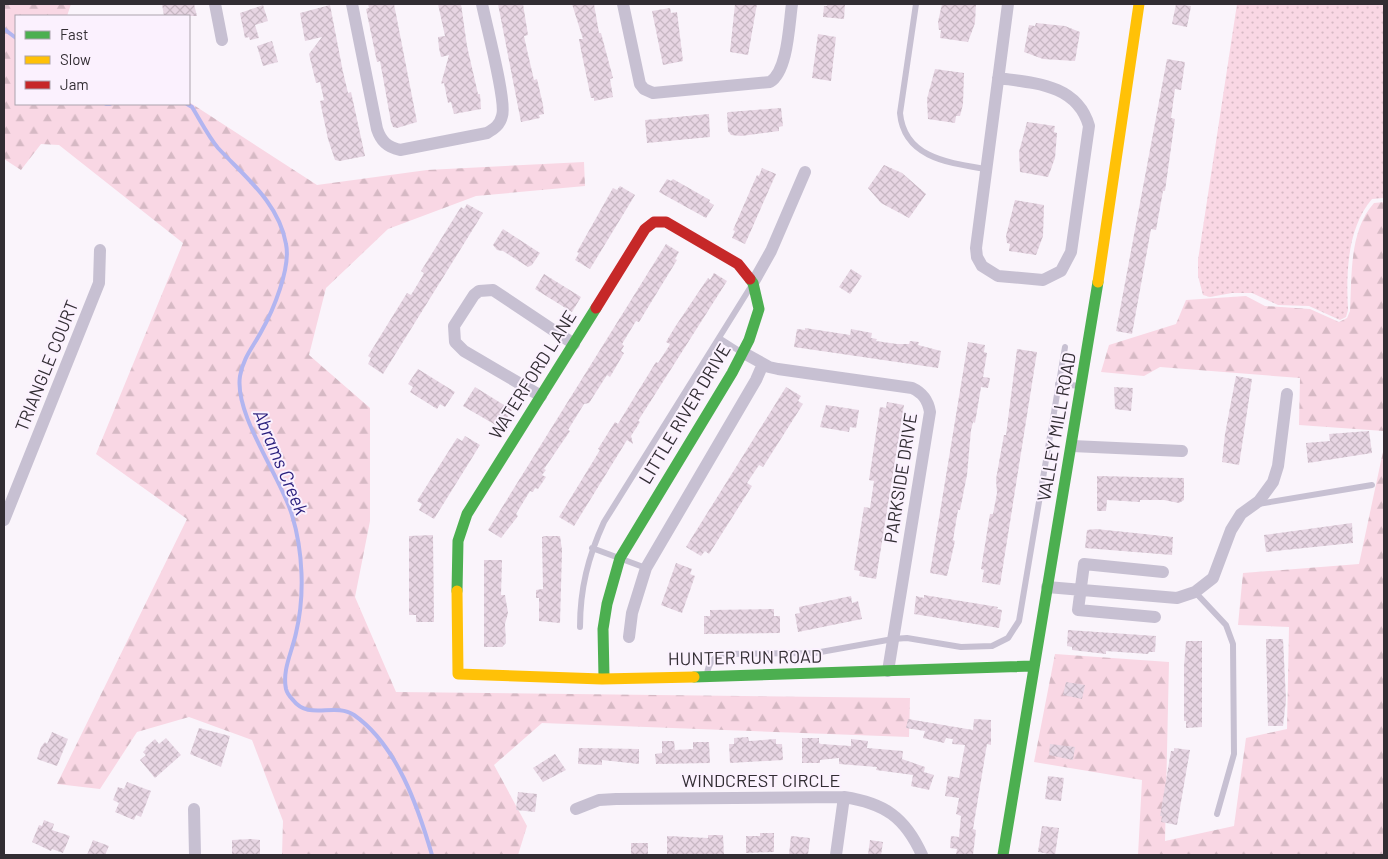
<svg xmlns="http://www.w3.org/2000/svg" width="1388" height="859" font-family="Barlow,sans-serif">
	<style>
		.grass { fill: url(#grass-dots) }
		.forest { fill: url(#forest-firs) }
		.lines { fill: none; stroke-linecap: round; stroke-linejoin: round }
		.stream { stroke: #b2b5f0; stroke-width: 4 }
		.building { fill: url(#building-cross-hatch) }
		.lane { stroke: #c7c0d2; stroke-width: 6 }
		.street { stroke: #c7c0d2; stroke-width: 12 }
		.fast { stroke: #4caf50; stroke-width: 11 }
		.slow { stroke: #ffc107; stroke-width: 11 }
		.jam { stroke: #c62828; stroke-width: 11 }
		.labels { text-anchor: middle; stroke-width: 4; stroke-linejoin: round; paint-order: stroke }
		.street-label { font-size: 18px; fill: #322d33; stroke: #fbf1fe }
		.water-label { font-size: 19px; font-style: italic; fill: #2b207e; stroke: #fbf1fe }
	</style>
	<defs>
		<pattern id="grass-dots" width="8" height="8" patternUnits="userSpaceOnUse" patternTransform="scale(1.25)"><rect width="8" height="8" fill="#f9d7e4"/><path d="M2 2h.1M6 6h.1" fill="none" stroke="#d6b9c4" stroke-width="1.8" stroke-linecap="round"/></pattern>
		<pattern id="forest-firs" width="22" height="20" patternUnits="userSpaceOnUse" patternTransform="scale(1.25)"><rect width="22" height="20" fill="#f9d7e4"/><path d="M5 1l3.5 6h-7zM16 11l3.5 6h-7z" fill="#d6b9c4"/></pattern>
		<pattern id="building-cross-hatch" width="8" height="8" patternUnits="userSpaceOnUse" patternTransform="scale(1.25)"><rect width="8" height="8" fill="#e7d5e3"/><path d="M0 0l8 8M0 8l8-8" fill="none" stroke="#c7b7c3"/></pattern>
	</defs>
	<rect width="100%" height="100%" fill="#faf4fb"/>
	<path class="grass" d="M1237 4H1384V198L1372 199C1347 228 1346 274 1348 310L1346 317 1340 320 1309 306 1278 305 1252 293H1232L1210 297 1203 295 1198 276V260Z"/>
	<path class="forest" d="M4 4H71L67 16H16V104H189V102L317 185 427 170 584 162 585 186 476 196 388 229 326 288 309 355 370 408V521L355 597 396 692 910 698 909 737 542 723 494 765 527 826 518 855H282L283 821 252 740 189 717 137 732 100 789 57 784 187 519 96 454 183 243 59 145 41 144 21 170 4 159Z
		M1384 202V431L1299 425 1300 378 1160 367 1144 376 1101 372 1109 345 1176 324 1186 300 1246 296 1265 306 1310 309 1339 322 1347 318 1350 311C1352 275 1349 231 1374 203Z
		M1384 447V855H1138L1142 780 1034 762 1055 654 1169 662 1165 841 1234 826 1246 738 1287 729 1289 627 1238 625 1243 573 1359 564Z"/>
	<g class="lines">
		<path class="stream" d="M4 29 16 38
			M106 104H110
			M187 104 192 107C200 120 208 136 218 148 245 177 279 203 286 244 291 268 273 311 261 332 253 347 243 358 240 376 234 415 281 477 292 515 303 551 305 596 296 633 292 652 282 670 286 689 287 693 290 697 293 700 309 721 334 702 354 715 397 745 418 807 432 855"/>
	</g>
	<path class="building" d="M162 4H194L197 16H164Z
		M368 4H394L417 122 397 128 393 127 391 122 382 72 380 61 377 62 366 9 369 8Z
		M438 4H461L467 46 478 94H480L481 109 454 114 451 102 448 103 444 83 441 84 449 55 441 57 439 48 438 37 445 36Z
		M498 4H523L528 35 524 36 527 50 534 80 537 79 543 105 544 114 539 115 540 118 521 122Z
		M572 4H594L599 33H601L613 78 610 79 613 97 594 101V98H591L581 50 579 39H583Z
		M735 4H757L748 55 730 52Z
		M827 4H845L844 19 823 17 824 6H827Z
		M942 4H976L975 23 968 42 940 38 941 30H939L938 22Z
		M1176 4 1191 6 1187 27 1172 24Z
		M263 5 268 21 255 25 259 38 250 40 249 37 245 38 240 13Z
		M330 5 343 72 348 93 351 92 365 156 340 161 335 160 328 139 320 101 324 100 320 82 316 83 309 54 322 37 305 41 300 13Z
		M670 8 671 13 677 12 683 61 663 65 652 11Z
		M1036 23 1065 26 1080 32 1075 61 1043 59 1024 52 1029 25 1035 26Z
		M818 34 836 37 831 81 812 78Z
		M272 41 278 62 263 66 257 46Z
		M1167 59 1185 62 1181 90 1175 89 1171 118 1175 119 1165 191H1163L1156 230 1151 229 1132 334 1116 331Z
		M935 69 964 73 963 104 960 116H956L955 123 928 119 927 99Z
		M781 108 783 126 779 127V131L741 136 731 135 728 131 727 113 729 112Z
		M709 114 710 137 647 143 645 120Z
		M1027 122 1055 126 1054 132 1057 133 1055 158 1048 177 1020 172 1019 152Z
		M884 165 902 173 926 194 909 218 881 203 868 188Z
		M762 168 776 174 745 244 732 238 735 231 733 230 757 175 759 176Z
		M667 179 671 181 673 179 710 200 709 202 714 205 706 218 659 192Z
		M620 186 635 195 590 269 575 260 579 253 577 252 613 188 617 190Z
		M1015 200 1044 205 1043 236 1036 255 1009 251 1010 244 1007 243 1006 236Z
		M467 204 483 213 383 374 368 364 371 358 368 356 407 293 411 295 422 277 424 273 421 271 461 207 464 209Z
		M503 229 540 253 532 265 528 267 503 251 497 250 493 245Z
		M666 244 679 252 675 259 677 260 639 322 636 321 622 344 624 346 621 351 624 353 610 377 607 375 589 403 584 404 568 430 570 431 544 469 546 470 542 475 546 477 538 489 535 488 533 492 530 491 516 514 518 516 501 538 488 530Z
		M851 269 862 276 850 294 839 287Z
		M714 273 727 281 638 421 640 422 631 436 633 444 627 440 574 526 559 517 600 450 598 449 615 422 618 424 621 419 656 362 658 363 669 346 670 344 666 342 675 327 708 278 710 280Z
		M544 274 581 297 572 312 535 289Z
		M805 328 850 335 851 329 872 333 871 338 877 339 876 341 897 344H909L910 341 919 342 918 345 941 351 938 368 794 347 797 329 805 330Z
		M968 342 985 345 984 352 987 353 983 377 990 378 988 388 981 387 975 423 973 422 971 430 967 475 960 510H958L953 540 955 541 947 576 930 573Z
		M1017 349 1037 352 1000 585 982 582 984 570 981 569 990 514H993L997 493 996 479 1004 435H1006Z
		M418 369 455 392 445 407 440 404 437 409 410 392 413 387 408 384Z
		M1236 376 1252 379 1239 465 1222 462 1225 434Z
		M475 387 512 410 503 425 501 424 499 427 463 406Z
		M786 387 801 396 798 401 803 404 763 467 759 465 747 483 752 486 709 554 705 551 701 556 686 547Z
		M1114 387 1133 388 1131 411 1115 409Z
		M887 402 904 405 876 579 859 576 860 571 854 570 864 507 870 508 873 488 874 481 869 480 880 407 886 408Z
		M826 405 859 410 856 428 850 427 849 432 820 427Z
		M1369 431 1372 453 1308 463 1306 443 1330 441 1329 434Z
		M465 436 480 445 434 519 419 510 422 504 417 501 457 438 462 441Z
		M1097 476 1184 478V500L1179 503 1164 500H1140V502L1107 500 1106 511H1097Z
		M1352 523 1353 543 1266 552 1264 535Z
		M1096 529 1173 537 1172 555 1085 548 1087 530Z
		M433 535 434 622H416V615H409V536Z
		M545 536H560L562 550 560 623 539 621V598H536V590L543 589 542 537Z
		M484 560H502L501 595H505L508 613 505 624 506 643 502 647H484Z
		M676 563 692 569 690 574 695 576 682 613 661 605Z
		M924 595 998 607 997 609 1002 610 999 628 914 614 916 596 924 598Z
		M851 596 852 603 858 601 862 619 798 632 795 614 800 613 799 607Z
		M774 609V616H780V633L704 634V616H710V610Z
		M1068 630 1156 636 1155 652H1149L1148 654 1106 651V654L1072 650V647L1067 646Z
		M1266 639H1283L1286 700 1283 726H1268Z
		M1186 641H1202V727L1186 728V721H1184V666Z
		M1066 682 1085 685 1082 699 1063 695Z
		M908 719 973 730 974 719 991 720V745L987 744 973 829 976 830 973 855H956L957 849 950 848 951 836 959 837 961 816 956 814 959 798 945 796 948 776 959 778 965 745 952 744 953 739 946 738 944 743 923 738 925 731 906 728Z
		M199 728 230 736 221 767 190 754Z
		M52 732 68 739 57 766 37 759 41 747 45 742 47 744Z
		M748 737 749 741 776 739V744H782L783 760 730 763 729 744H734V738Z
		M166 738 181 755 155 778 140 760 146 755 143 752 146 749 145 748 155 739 159 744Z
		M802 738H819V743L821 744 851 746V739L868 741 867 748 903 751 902 759 925 767 924 772 934 775 929 790 911 786 913 775 876 770 877 767 839 764V758L820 760V763H802Z
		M662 741H674L675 750 693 749V742H709L710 763 656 764 655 754 662 753Z
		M1050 744 1075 747 1073 760 1049 755Z
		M579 748 639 749V764L602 760V765L578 764Z
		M1174 748 1190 750 1177 825 1161 822 1162 816H1160L1171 751H1174Z
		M555 754 566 770 543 782 533 768Z
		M1048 776 1064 778 1061 801 1045 799Z
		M127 782 151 791 141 817 136 815 134 820 115 812 119 803 113 800 118 787 124 789Z
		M518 792 537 794 535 812 516 810Z
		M44 820 54 824 52 830 70 836 63 853 52 849 51 851 32 842 39 825 42 826Z
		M1042 826 1059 828 1055 855 1038 852Z
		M760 833H774V852L746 853V836H760Z
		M708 835H723L724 855H667V836L708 838Z
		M791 836 810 838 808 855H789Z
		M251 839 260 840V855H232V840Z
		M93 840 109 846 105 855H87Z
		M870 840 883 842 881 855H868Z
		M631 843H648V855H631Z"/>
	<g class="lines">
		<path class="lane" d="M916 4 900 113C904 158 949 163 986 169
			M719 338 741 352
			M1058 384 1081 386
			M1258 504 1372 485
			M592 548 646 568
			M1195 592 1226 625 1233 644 1234 754 1217 814
			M580 627C580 589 588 557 604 522L750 288
			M707 675C708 663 714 656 725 654L815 653 893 639 907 638 961 647 992 646 1008 638 1019 621 1065 347"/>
		<path class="street" d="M215 4 222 40
			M352 4 377 129C381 141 387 147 400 150L487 133C494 129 500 125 502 116 507 102 486 24 482 4
			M623 4 640 84 644 89 653 93 770 82C788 71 789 24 792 4
			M998 78C1034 83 1077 84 1089 126L1071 252 1061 271 1043 280 998 276 982 266 977 257 976 248C986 166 997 85 1008 4
			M753 283 771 251 805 172
			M742 352 769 367 778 369 912 388C923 393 928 400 930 412L888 671
			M541 396 464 351 455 342 454 326 474 295 479 291 493 290 574 344
			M1072 446 1182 451
			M4 520 99 283 100 250
			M1047 587 1177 598 1195 592 1213 578 1231 530 1241 514 1259 501 1273 482 1278 466 1287 394
			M1155 617 1078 610 1084 564 1163 572
			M629 637 632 613 646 568 756 380 763 364
			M194 809 195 855
			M576 809 599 800 616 799 844 797C884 803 905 817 922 855
			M836 855 844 797"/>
		<path class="fast" d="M457 591 458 541 467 514 596 308
			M604 677 603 629 607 604 620 558 732 373 749 340 759 309 753 283 750 279
			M694 677 1033 666
			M1003 855 1098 282"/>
		<path class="slow" d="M1098 282 1139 4
			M457 591 458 674 602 679 694 677"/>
		<path class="jam" d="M596 308 645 229 654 222H666L738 264 750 279"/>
	</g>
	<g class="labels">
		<g class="street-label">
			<text transform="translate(47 366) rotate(-68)" y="6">TRIANGLE COURT</text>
			<text transform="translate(533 375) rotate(-58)" y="6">WATERFORD LANE</text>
			<text transform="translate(685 414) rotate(-59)" y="6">LITTLE RIVER DRIVE</text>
			<text transform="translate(1057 427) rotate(-80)" y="6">VALLEY MILL ROAD</text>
			<text transform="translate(901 478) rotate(-81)" y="6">PARKSIDE DRIVE</text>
			<text transform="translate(745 658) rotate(-1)" y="6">HUNTER RUN ROAD</text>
			<text x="761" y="787">WINDCREST CIRCLE</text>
		</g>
		<g class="water-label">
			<text transform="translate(281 462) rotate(67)" y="7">Abrams Creek</text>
		</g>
	</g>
	<rect width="1388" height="859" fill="none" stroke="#322d33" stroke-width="10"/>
	<rect x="15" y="15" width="175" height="90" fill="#fbf1fe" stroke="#aba3ad"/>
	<rect x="25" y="31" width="25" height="8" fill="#4caf50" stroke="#aba3ad"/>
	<text x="60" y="40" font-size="15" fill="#322d33">Fast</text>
	<rect x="25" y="56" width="25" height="8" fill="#ffc107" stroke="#aba3ad"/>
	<text x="60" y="65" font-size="15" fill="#322d33">Slow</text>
	<rect x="25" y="81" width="25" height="8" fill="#c62828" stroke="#aba3ad"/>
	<text x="60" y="90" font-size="15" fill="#322d33">Jam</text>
</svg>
